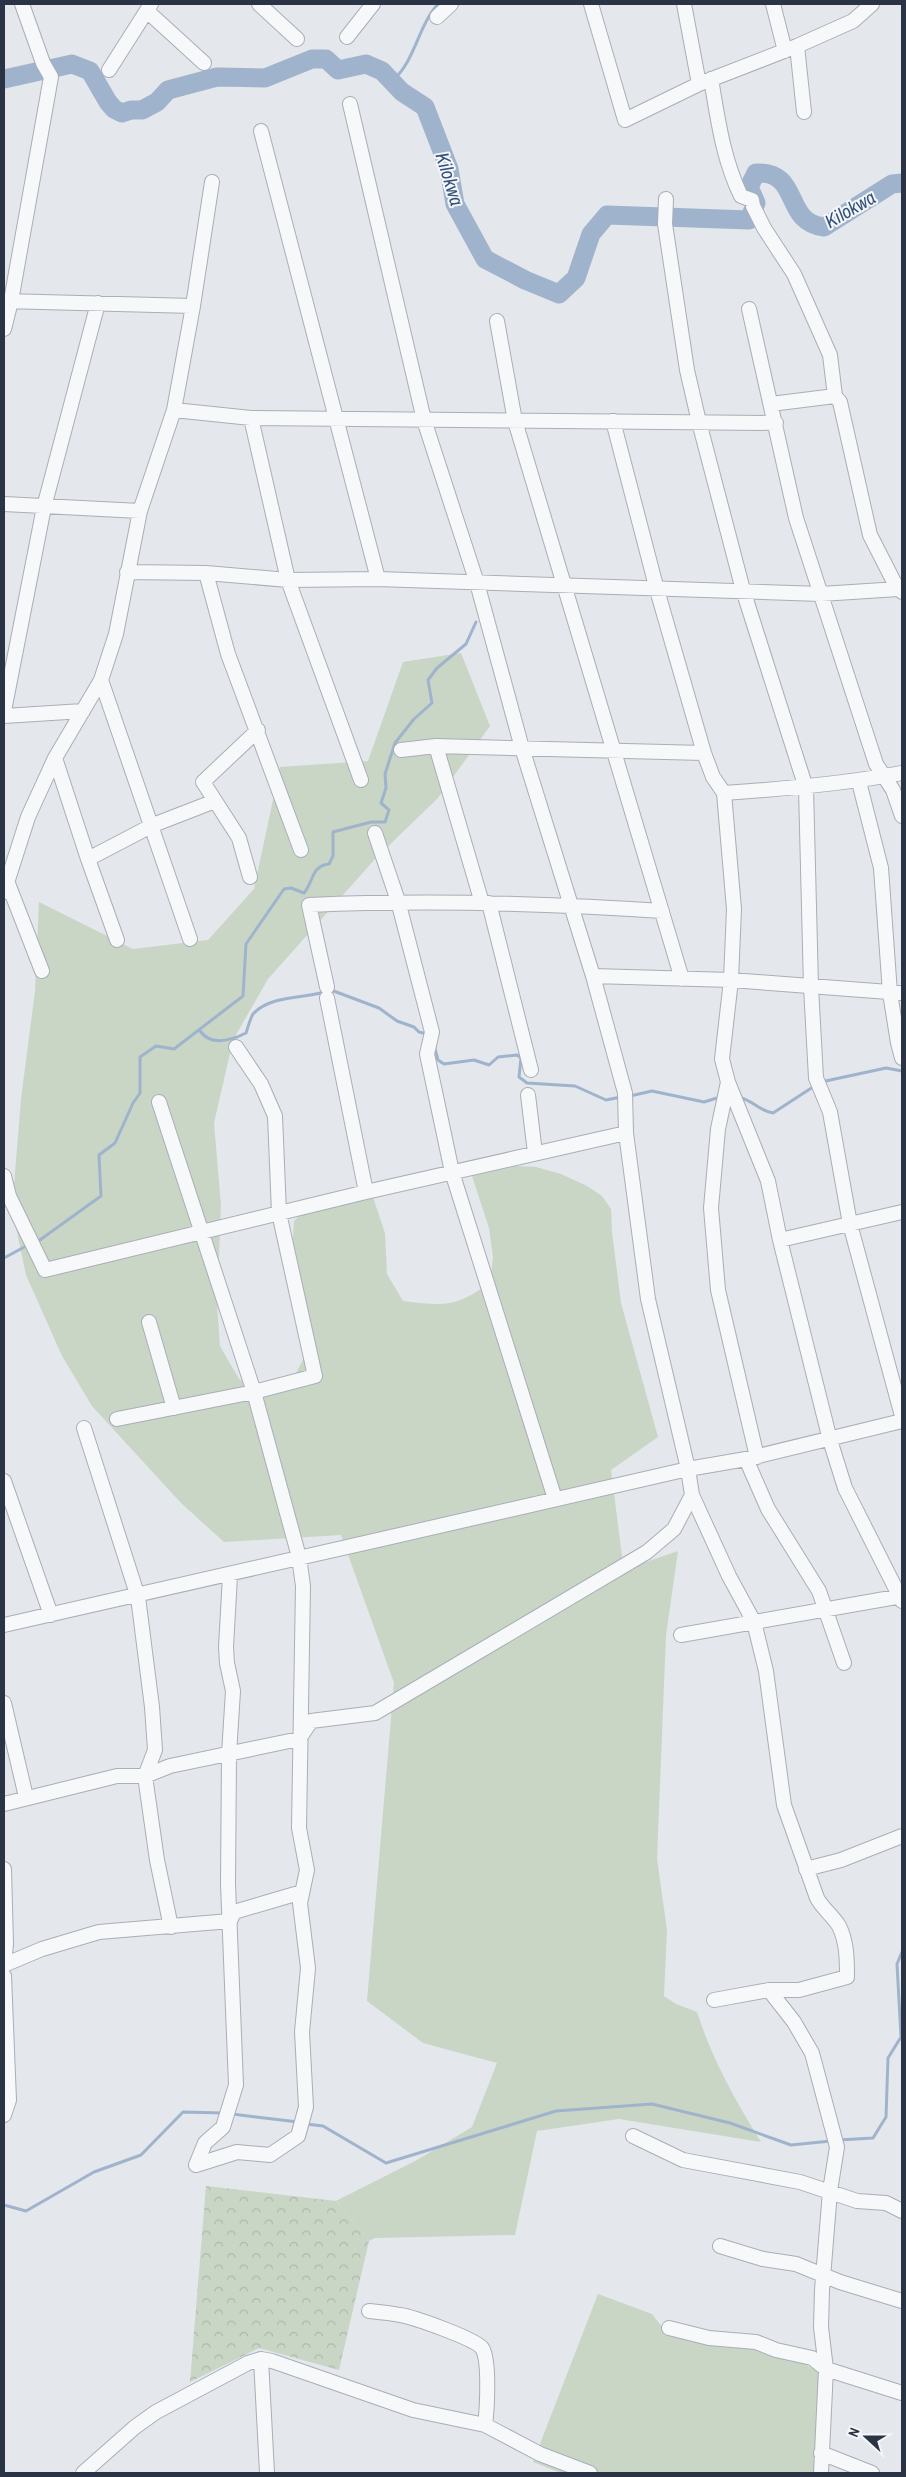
<svg xmlns="http://www.w3.org/2000/svg" width="906" height="2477" font-family="'Archivo Narrow',sans-serif">
	<style>
		.green { fill: #c9d6c5 }
		.forest { fill: url(#forest-crowns) }
		.lines { fill: none; stroke-linecap: round; stroke-linejoin: round }
		.stream { stroke: #9fb4cc; stroke-width: 3 }
		.river { stroke: #9fb4cc; stroke-width: 19 }
		.minor-casing { stroke: #a9aeb7; stroke-width: 16 }
		.minor { stroke: #f7f8fa; stroke-width: 14 }
		.labels { text-anchor: middle; stroke-width: 4; stroke-linejoin: round; paint-order: stroke }
		.water-label { font-size: 19px; font-style: italic; fill: #34527a; stroke: #f4f6f9 }
	</style>
	<defs>
		<pattern id="forest-crowns" width="20" height="18" patternUnits="userSpaceOnUse" patternTransform="scale(1.25)"><rect width="20" height="18" fill="#c9d6c5"/><path d="M2 6a3 3 0 1 1 6 0M12 15a3 3 0 1 1 6 0" fill="none" stroke="#adb8ab"/></pattern>
	</defs>
	<rect width="100%" height="100%" fill="#e4e7ec"/>
	<path class="green" d="M461 653 490 726 437 799 376 858 268 979 233 1040 214 1123 221 1205 217 1304 220 1346 239 1379 263 1392 294 1377 313 1341 292 1251 294 1221 311 1205 373 1197 385 1233 387 1274 403 1301C443 1306 457 1308 490 1282L493 1257 489 1228 472 1176 516 1166 536 1167 561 1174 587 1186 602 1196 611 1209 612 1232 621 1303 658 1437 611 1470 623 1564 626 1569 678 1551 666 1635 657 1859 667 1930 664 1996 676 2004 697 2012C712 2059 735 2100 761 2142L619 2119 537 2131 515 2235 375 2238 369 2241 336 2201 417 2160 472 2127 497 2063 423 2043 367 2001 394 1683 341 1535 224 1542 181 1503 92 1406 62 1356 26 1275 12 1209 21 1099 35 991 39 902 133 949 208 940 254 889 280 767 368 761 403 662Z
		M598 2294 652 2314 669 2336C719 2343 779 2345 822 2374L818 2399 817 2473H561L533 2462Z"/>
	<path class="forest" d="M206 2186 336 2201 369 2241 339 2370 259 2348 190 2382Z"/>
	<g class="lines">
		<path class="stream" d="M393 80C415 61 418 26 438 4
			M200 1031C211 1046 230 1041 246 1033 248 1027 250 1019 253 1014 271 994 309 999 331 990L379 1008 397 1021 414 1027 419 1032 427 1034
			M435 1049 438 1060 444 1064 474 1060 489 1065 498 1057 517 1055 521 1058 519 1077 527 1083 575 1086 606 1100 621 1097
			M821 1082 886 1068 902 1071
			M630 1096 652 1091 704 1102 720 1097
			M738 1097C753 1100 759 1111 773 1113L816 1085
			M37 1242 101 1196 99 1155 115 1143 133 1103 140 1093V1057L156 1046 174 1049 243 996 246 944 284 889 291 888 304 893C314 881 311 866 329 864L333 856V832L371 822H385L389 810 381 803 386 788 385 774 395 743 414 719 432 703 428 680 437 668 466 644 476 622
			M4 1258 28 1245
			M232 2114 298 2122
			M306 2124 323 2126 386 2163 556 2111 652 2104 730 2123 791 2145 831 2141
			M839 2140 873 2138 886 2117 888 2058 901 2037 897 1964 902 1952
			M4 2205 26 2211 94 2172 141 2155 183 2112 223 2113"/>
		<path class="river" d="M4 79 72 64 90 71 108 102 114 109 122 113 131 110H142L157 102 168 90 217 77 265 78 312 59H326L338 70 366 64 382 71 402 92 425 107 449 169 455 204 485 259 525 280 559 294 576 278 591 234 607 215 749 220 756 203 749 187 756 173C802 171 782 222 824 227L892 184 902 183"/>
		<g class="minor-casing">
			<path id="minor" d="M259 4 297 39
				M591 4 625 120 699 84 797 46 853 21 872 4
				M684 4 699 84
				M773 4 785 51
				M147 11 204 63
				M437 17 451 4
				M347 37 373 4
				M797 46 804 112
				M109 70 151 4
				M711 79C718 120 723 159 741 196L752 200 753 206 764 228 794 274 830 355 835 396 840 402 870 535 894 582 902 592
				M350 104 424 420 477 583 522 748 593 976 625 1093 626 1133 648 1299 688 1469 692 1495 729 1576 754 1622 766 1671 784 1805 817 1898C823 1909 833 1916 839 1926 847 1942 847 1960 847 1977L799 1990H769L714 2000
				M261 131 378 579
				M666 199 665 224 687 370 699 422 743 590 806 788 811 987 816 1078 830 1112 850 1224 902 1416
				M4 301 193 306
				M749 309 796 518 876 764 893 790 902 816
				M497 321 515 421 682 979
				M4 329 11 301 51 77 43 63 22 4
				M771 404 835 396
				M174 410 251 418 776 423
				M251 418 288 580 361 780
				M613 421 657 590 704 753 713 777 724 793 734 909 731 980 722 1059 728 1082 718 1129 711 1208 718 1290 757 1457
				M4 504 140 511
				M127 572 206 573 288 580 378 579 821 594 898 589
				M206 573 228 654 301 850
				M101 680 190 939
				M4 711 44 507 98 303
				M4 716 83 711
				M436 746 482 903
				M401 750 436 746 704 753
				M55 758 88 859 117 940
				M859 782 881 868 890 993 898 1043 902 1058
				M724 793C784 789 843 784 902 773
				M375 833 398 901 432 1032 427 1054 452 1172 555 1499
				M88 859 153 825 215 801
				M250 877 239 838 203 782 258 730
				M7 881 42 971
				M4 892 28 817 55 758 101 680 116 634 140 511 174 410 193 306 212 182
				M489 903 531 1070
				M593 976 731 980 902 993
				M327 987 309 905C427 900 544 903 662 911
				M327 998 366 1192
				M728 1082 768 1181 780 1240 830 1440 845 1488 902 1601
				M528 1095 535 1153
				M159 1102 254 1392 299 1557 303 1586 299 1828 307 1870 300 1903 308 1968 302 2032 306 2107 298 2136 270 2155 237 2152 196 2165
				M4 1176 9 1196 45 1270 366 1192 626 1133
				M780 1240 902 1212
				M149 1322 174 1408
				M117 1419 254 1392 315 1376 279 1213 275 1116 261 1084 236 1047
				M84 1428 138 1597 152 1707 155 1750 145 1776 157 1860 171 1927
				M746 1459 768 1509 819 1591 844 1663
				M4 1481 51 1615
				M4 1625C232 1575 460 1520 688 1469L746 1459 902 1421
				M681 1635 902 1596
				M4 1703 26 1797
				M4 1804 117 1776H145L170 1766 299 1739 311 1721 375 1713 647 1552 674 1529 692 1495
				M4 1869 6 1944 4 1964
				M806 1869 841 1860 902 1836
				M230 1921 234 1912 302 1892
				M4 1965 42 1949 99 1932 230 1921
				M4 1976 9 2100 4 2115
				M769 1990 794 2022 812 2053 837 2147 830 2191 822 2290 821 2327 826 2369 821 2473
				M633 2136 683 2160 800 2182 857 2201 886 2203 902 2211
				M196 2165 205 2143 223 2127 236 2085 228 1884 229 1754 233 1691 227 1663 226 1647 230 1576
				M720 2246 763 2259 796 2264 840 2282 902 2301
				M369 2311C379 2312 390 2313 400 2315 414 2317 475 2339 482 2348 490 2360 487 2410 485 2425
				M669 2328 709 2338 756 2342 776 2350 812 2358 826 2369 902 2393
				M261 2359 267 2473
				M821 2453 872 2473
				M83 2473 135 2427 156 2412 248 2363 261 2359 272 2361 413 2410 485 2425 540 2454 590 2473"/>
		</g>
		<use href="#minor" class="minor"/>
	</g>
	<g class="labels">
		<g class="water-label">
			<text transform="translate(450 179) rotate(73)" y="7">Kilokwa</text>
			<text transform="translate(850 209) rotate(-30)" y="7">Kilokwa</text>
		</g>
	</g>
	<rect width="906" height="2477" fill="none" stroke="#2b3445" stroke-width="10"/>
	<g transform="translate(866 2437) rotate(291)" stroke="#f4f6f9" stroke-width="4" paint-order="stroke">
	<path d="M0-4L9 19L0 12L-9 19Z" fill="#2b3445"/>
	<text y="-8" font-size="14" font-weight="bold" text-anchor="middle" fill="#2b3445">N</text>
	</g>
</svg>
